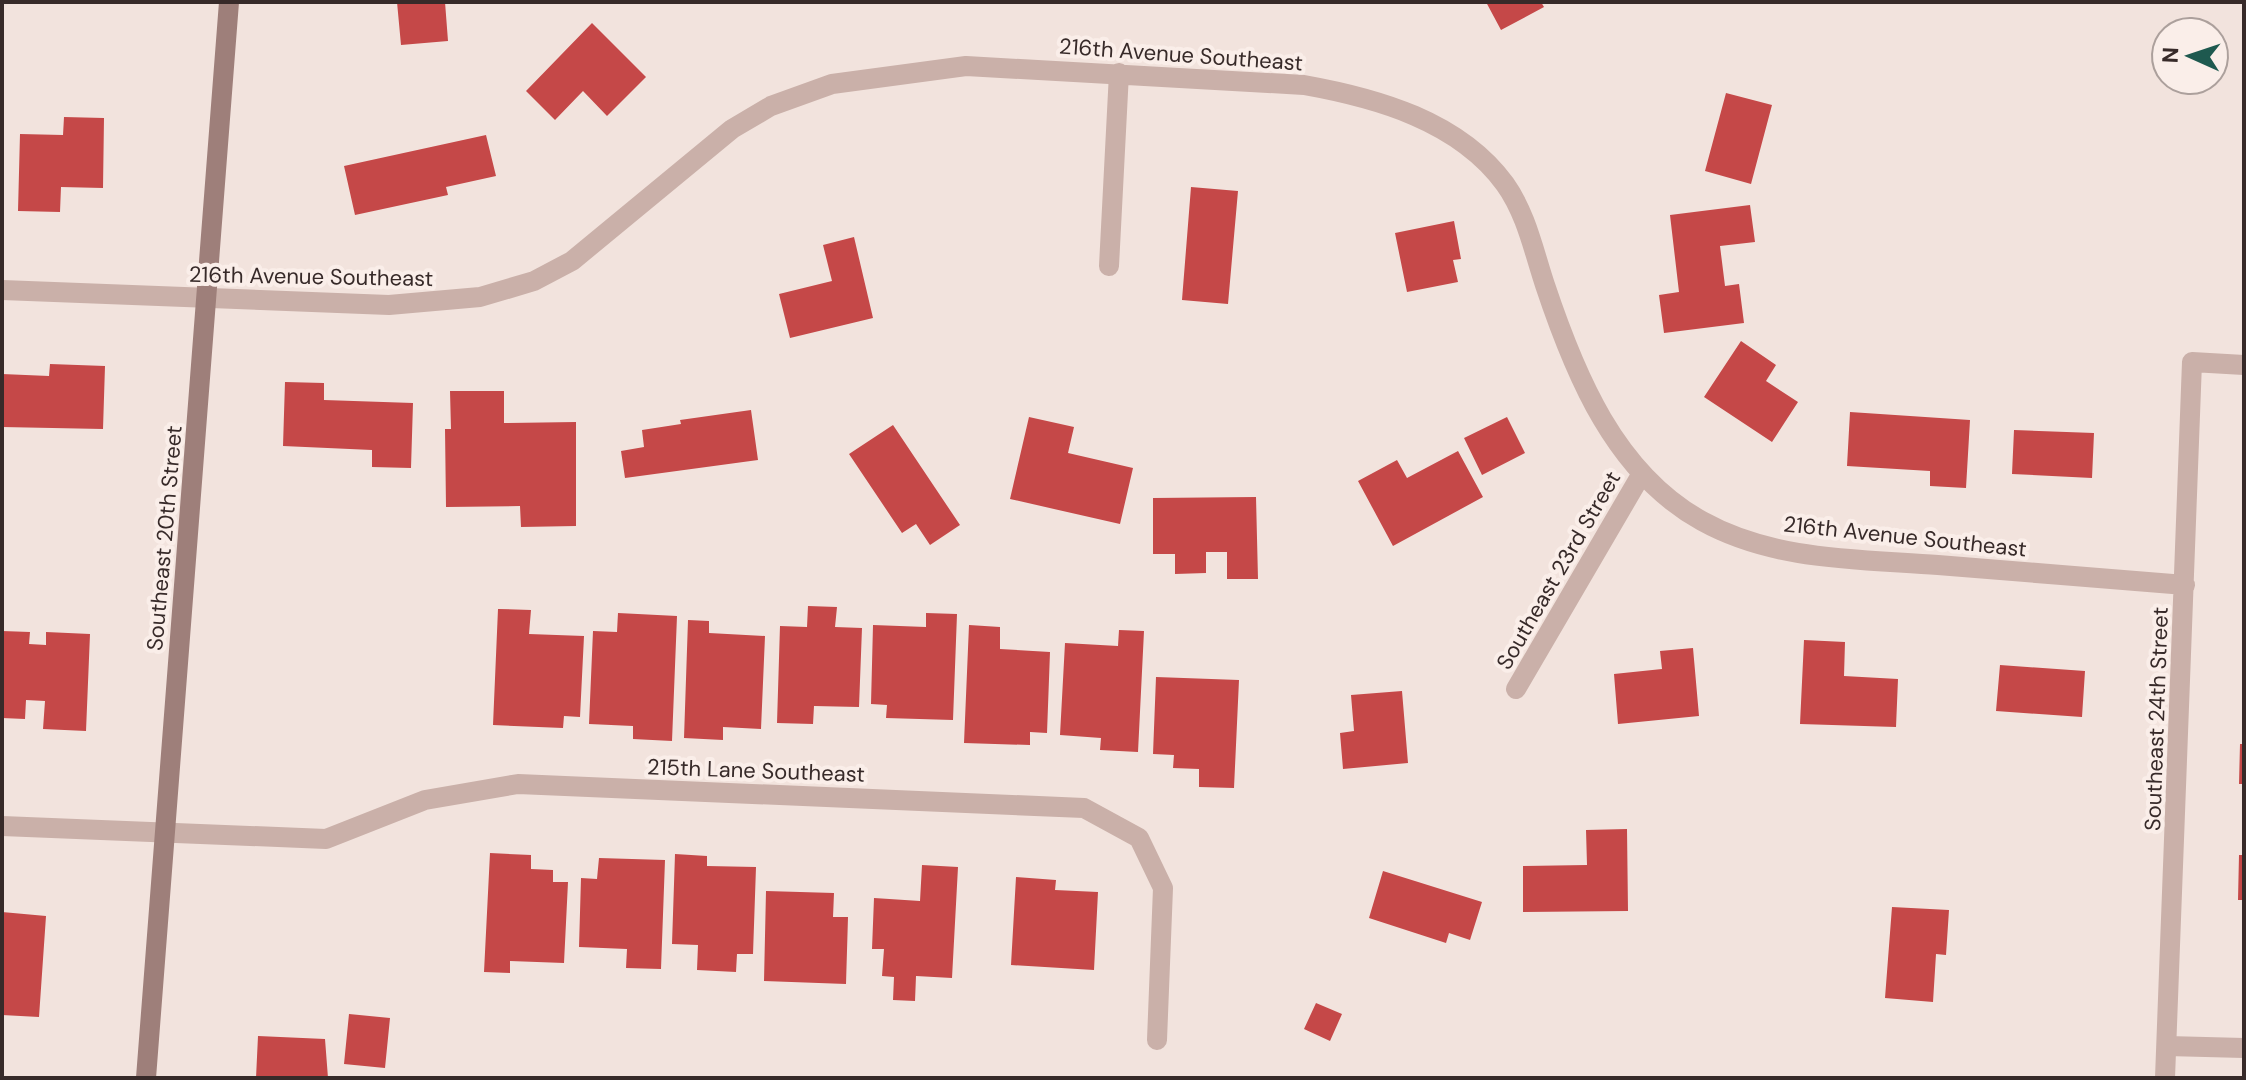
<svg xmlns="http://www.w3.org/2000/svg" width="2246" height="1080" font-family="'DM Sans',sans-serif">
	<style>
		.building { fill: #c54848 }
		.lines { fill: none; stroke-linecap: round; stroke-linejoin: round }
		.street { stroke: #cab0a9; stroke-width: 20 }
		.secondary { stroke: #9e7f7a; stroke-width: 20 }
		.labels { text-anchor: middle; stroke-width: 8; stroke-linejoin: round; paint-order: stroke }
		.street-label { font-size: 22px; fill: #372a29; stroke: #faeee9 }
	</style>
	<rect width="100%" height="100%" fill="#f2e3dd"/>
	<path class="building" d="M397 2H445L448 41 401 45Z
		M1486 2H1541L1544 7 1501 30Z
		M592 23 646 77 607 116 583 91 555 120 526 91Z
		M1726 93 1772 105 1751 184 1705 171Z
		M64 117 104 118 103 188 61 187 60 212 18 211 20 134 63 135Z
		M486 135 496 176 446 187 448 195 355 215 344 166Z
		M1191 187 1238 191 1228 304 1182 300Z
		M1750 205 1755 242 1720 246 1725 286 1739 284 1744 323 1664 333 1659 295 1679 292 1670 215Z
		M1454 221 1461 259 1453 260 1458 282 1407 292 1395 233Z
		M854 237 873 318 790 338 779 294 832 281 823 245Z
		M1741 341 1776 365 1766 381 1798 402 1772 442 1704 397Z
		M50 364 105 366 103 429 2 427V374L49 376Z
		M285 382 324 383V400L413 403 411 468 372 467V450L283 446Z
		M450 391H504V423L576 422V526L521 527 520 506 446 507 445 429H451Z
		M751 410 758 460 625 478 621 451 644 447 642 430 681 424 680 420Z
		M1850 412 1970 420 1966 488 1930 486V471L1847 466Z
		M1029 417 1074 427 1068 453 1133 468 1120 524 1010 499Z
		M1507 417 1525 453 1482 475 1464 438Z
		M893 425 960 525 930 545 916 524 902 533 849 454Z
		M2014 430 2094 433 2092 478 2012 474Z
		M1458 451 1483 497 1393 546 1358 481 1397 460 1407 478Z
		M1256 497 1258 579H1227V552H1206V573L1175 574V554H1153V498Z
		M808 606 837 607 835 627 862 628 859 707 814 706 813 724 777 723 780 626 807 627Z
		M498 609 531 610 529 634 584 636 580 717 564 716 563 728 493 725Z
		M618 613 677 616 672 741 633 739V726L589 724 593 631 617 632Z
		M926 613 957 614 953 720 886 718 887 705 871 704 873 625 926 627Z
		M688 620 709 621V633L765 636 761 729 723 727V740L684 738Z
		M969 625 1000 627V649L1050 652 1047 733 1030 732V745L964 743Z
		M1119 630 1144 631 1138 752 1100 750 1101 738 1060 735 1065 643 1118 646Z
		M2 631 30 632 29 644 46 645V632L90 634 86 731 43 729 45 701 26 700 25 719 2 718Z
		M1804 640 1845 642 1844 676 1898 679 1896 727 1800 724Z
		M1693 648 1699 716 1618 724 1614 674 1662 669 1660 651Z
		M2000 665 2085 671 2082 717 1996 711Z
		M1156 677 1239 680 1234 788 1199 787V769L1173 768 1174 755 1153 754Z
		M1402 691 1408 763 1343 769 1340 733 1354 731 1351 695Z
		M2240 744H2244V784H2239Z
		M1627 829 1628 911 1523 912V866L1587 865 1586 830Z
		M490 853 531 855V869L553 870V882H568L564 963 510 961V973L484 972Z
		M675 854 707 856V866L756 867 753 954H737L736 972 697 970 698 945 672 944Z
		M2239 855H2244V900H2238Z
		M599 858 665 860 661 969 626 968 627 949 579 947 581 878 597 879Z
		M922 865 958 867 952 978 916 976 915 1001 893 1000 894 977 882 976 884 949H872L874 898 920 901Z
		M1383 871 1482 902 1470 940 1449 933 1446 943 1369 918Z
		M1016 877 1056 880 1055 890 1098 892 1094 970 1011 965Z
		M766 891 834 893 833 917H848L846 984 764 981Z
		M1892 907 1949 910 1946 955 1936 954 1933 1002 1885 998Z
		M2 912 46 916 39 1017 2 1015Z
		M1316 1003 1342 1014 1330 1041 1304 1029Z
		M349 1014 390 1018 385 1068 344 1064Z
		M258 1036 325 1039 328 1078H256Z"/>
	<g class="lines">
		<path class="street" d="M1109 266 1119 73
			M2 290 389 305 480 297 534 281 572 261 732 129 771 106 832 84 966 66 1304 85C1377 98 1459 121 1505 184 1526 213 1534 252 1545 285 1575 375 1615 473 1702 521 1774 561 1858 559 1938 565 2020 572 2103 578 2185 585
			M1516 689 1641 475
			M2 826 326 839 425 800 518 784 1084 808 1139 838 1163 888 1157 1040
			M2167 1046 2244 1048
			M2165 1078 2192 362 2244 365"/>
		<path class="secondary" d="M146 1078 229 2"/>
	</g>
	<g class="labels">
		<g class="street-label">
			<text transform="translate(1181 54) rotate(4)" y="8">216th Avenue Southeast</text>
			<text transform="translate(311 276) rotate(1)" y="8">216th Avenue Southeast</text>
			<text transform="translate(1905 536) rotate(6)" y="8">216th Avenue Southeast</text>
			<text transform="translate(164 538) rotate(-85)" y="8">Southeast 20th Street</text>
			<text transform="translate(1558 570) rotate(-60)" y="8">Southeast 23rd Street</text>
			<text transform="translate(2156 719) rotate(-88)" y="8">Southeast 24th Street</text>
			<text transform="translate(756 770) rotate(2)" y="8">215th Lane Southeast</text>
		</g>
	</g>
	<rect width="2246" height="1080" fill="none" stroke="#372a29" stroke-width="8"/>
	<g transform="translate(2190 56) rotate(273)"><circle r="38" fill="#faeee9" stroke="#aca09c" stroke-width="2"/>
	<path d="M0-6L14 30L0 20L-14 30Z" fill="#1e594f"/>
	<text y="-12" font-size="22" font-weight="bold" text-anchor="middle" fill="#372a29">N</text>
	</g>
</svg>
